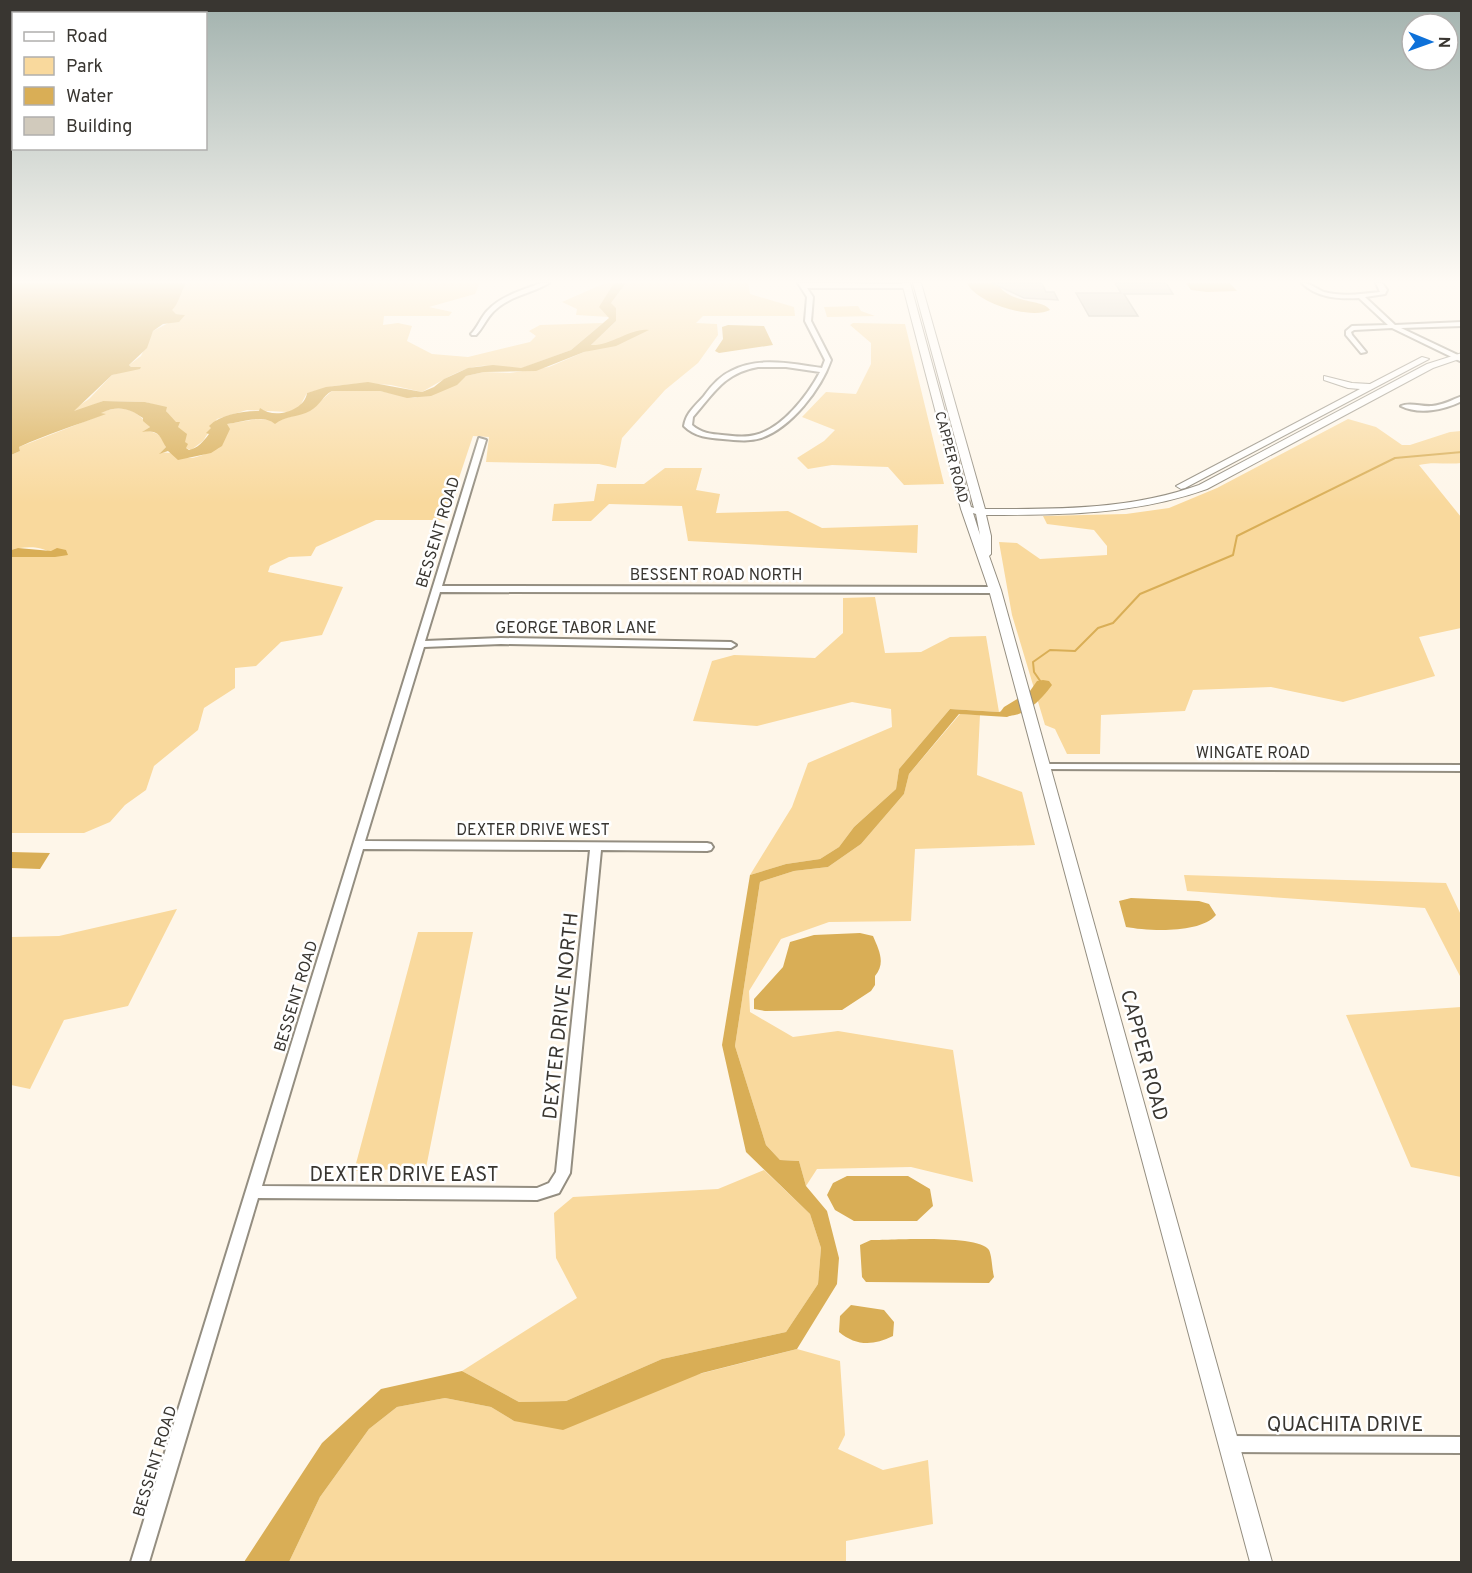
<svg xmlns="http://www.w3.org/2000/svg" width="1472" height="1573" font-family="Overpass,sans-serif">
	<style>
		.green { fill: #f9d99d }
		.water { fill: #d9ae56 }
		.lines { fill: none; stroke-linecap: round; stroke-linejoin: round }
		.stream { stroke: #d9ae56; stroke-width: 2 }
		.river { fill: #d9ae56; fill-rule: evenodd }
		.building { fill: #d1cabc; stroke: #afa89b; stroke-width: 1.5 }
		.minor-casing { stroke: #948e81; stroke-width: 4 }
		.tertiary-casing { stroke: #948e81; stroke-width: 2 }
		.minor { fill: #fff; fill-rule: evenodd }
		.tertiary { fill: #fff; fill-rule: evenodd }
		.labels { text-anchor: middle; stroke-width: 5; stroke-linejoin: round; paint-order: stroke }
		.far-street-label { font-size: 14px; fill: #393631; stroke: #fff }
		.street-label { font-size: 16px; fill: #393631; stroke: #fff }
		.near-street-label { font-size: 20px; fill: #393631; stroke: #fff }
	</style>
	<rect width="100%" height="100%" fill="#fef6e9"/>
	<path class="green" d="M186 283H480L475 294 429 307 452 312 449 316H384L383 325 398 323 412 326 407 341 432 354 468 357 530 342 536 336 529 331 540 325 603 323 571 350 522 368C509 370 495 365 481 366 459 368 440 382 422 392L391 385 364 383 334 386 307 393 299 408 288 412 247 410 217 419 203 441 191 450 186 448 184 437 166 411V408L145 402 103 401 78 411H71L89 399 112 375 141 367H131L129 365 141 356 153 331 184 315 176 314 171 311Z
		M605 283H614L610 317 576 315 577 309 562 302Z
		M626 283H748L750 294 794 307 795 316H703L696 323 717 324 718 335 698 363 665 390 622 438 616 468 599 464 486 462 489 437 473 436 445 520H376L316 547 311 556 289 557 270 566 268 572 343 587 322 635 281 642 256 666 235 668V688L204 708 198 730 154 766 146 790 125 805 110 822 84 833H11V557H55C46 545 24 546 11 550V455L20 451 19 447 104 414 99 413C121 404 136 408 150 427L144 431C155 431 163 435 166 447L160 453C171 451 179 457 190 458 199 458 210 451 219 448L227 424 257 419 271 420 273 422 309 411 332 391H380L414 398 446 389 466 376 484 372 510 373 549 367 584 352 628 340 641 332C623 334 610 346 590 346L616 321 611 303Z
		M858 306 861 311 875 316 827 317 824 307Z
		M853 323 905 324 944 484 904 485 888 467 832 465 808 469 797 458 824 441 835 430 802 417 826 392 856 394 871 364V343L850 325Z
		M1348 419 1376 427 1402 445H1410L1450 432 1461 431V463C1447 465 1434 461 1419 465L1461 517V628L1419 637 1435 676 1343 702 1271 687 1193 690 1185 711 1101 715 1100 754H1067L1055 729 1045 725 1012 615 999 542 1017 543 1040 559 1107 555V546L1094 530 1047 524 1043 516 1126 514 1169 508 1217 488Z
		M665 468H702L696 490 720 494 716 513 788 511 822 528 918 525 917 553 688 541 682 506 609 504 591 521H552L554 504 594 501 597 484H644Z
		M875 597 885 653 921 652 950 637 986 636 999 712 950 709 899 769 896 789 854 827 839 847 820 859 786 864 750 875 792 807 808 763 892 727 891 709 852 702 757 726 693 721 712 661 734 655 815 658 843 633V598Z
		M960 714 980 715 977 775 1022 792 1035 845 915 849 911 921 829 922 781 939 749 991 750 1012 793 1037 838 1031 953 1050 973 1182 911 1167 817 1169 806 1186 799 1161 780 1160 766 1145 735 1046 760 882 794 871 828 867 861 844 904 794 909 774Z
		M1184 875 1446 883 1461 915V978L1425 908 1187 891Z
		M177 909 128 1006 64 1020 30 1089 11 1085V937L59 936Z
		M418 932H473L426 1168 354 1171Z
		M1461 1007 1462 1008 1461 1177 1411 1167 1346 1015Z
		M764 1170 810 1214 821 1248 818 1284 786 1332 662 1359 566 1401 519 1402 462 1371 577 1298 556 1258 554 1213 573 1197 718 1189Z
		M797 1349 840 1361 845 1435 838 1449 883 1470 928 1460 933 1524 846 1541V1562H289L320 1497 369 1429 397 1407 445 1398 491 1407 514 1421Z"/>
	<path class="water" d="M11 283H186C181 292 178 305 172 310L176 314 185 315 179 322 163 324 153 331 147 348 129 365 131 367H141L140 369 112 375 74 411 103 401 145 402 167 407 166 411 176 422H180L178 427 187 434 185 442 188 444 186 448 189 450C198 448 203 442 209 434L206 433 211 428 209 426C221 414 243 411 259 411L260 408C275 420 305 410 307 393L326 387 368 382 422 392 434 387 444 379 468 368 493 365 521 368 571 350 609 318 599 307 614 283H626L611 303 616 308V321L591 345C611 346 632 327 649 330L616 346 584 352 536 371 484 372 466 376 457 385 431 396 407 398 380 391H332C322 396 321 405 310 411 299 417 284 416 275 424 263 414 241 422 227 424L230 429 222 446 211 453 178 460 168 451 159 454 166 447C159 436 160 430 142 432L150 427 143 421V418C129 408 118 405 101 413L106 414C77 425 47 434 19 447L20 451 11 455Z
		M967 283H997C1009 305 1043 298 1050 310 1031 320 976 303 967 283Z
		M1186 283H1230L1237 291 1207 292 1191 290Z
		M728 325 764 326 773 345 719 353 715 351 723 339 722 327Z
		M18 548 51 551 57 548 66 550 68 555 55 557H11V550Z
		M1018 705 1019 712 1007 717 959 714 909 774 904 794 861 844 828 867 794 871 760 882 735 1046 766 1145 780 1160 799 1161 806 1186 827 1211 839 1258 837 1284 797 1349 702 1373 563 1430 514 1421 491 1407 445 1398 397 1407 369 1429 320 1497 289 1562H244L322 1443 381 1389 462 1371 519 1402 566 1401 662 1359 786 1332 818 1284 821 1248 810 1214 746 1152 722 1045 750 875 786 864 820 859 839 847 854 827 896 789 899 769 950 709 999 712Z
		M11 852 50 853 40 869 11 868Z
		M1131 898 1199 901 1209 904 1216 915C1200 934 1148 931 1126 927L1119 901Z
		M860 933 873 936C879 950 886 963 875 976V985L871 991 842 1010 765 1011 754 1009V999L783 967 790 942 814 935Z
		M847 1176H908L930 1189 933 1206 917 1221H854L835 1210 827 1195 833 1183Z
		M871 1240C890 1240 980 1234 989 1250 992 1256 992 1269 994 1277L989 1283 866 1282 862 1277 860 1245Z
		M851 1305 884 1310 894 1322 893 1336C873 1346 856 1346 839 1332L840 1316Z"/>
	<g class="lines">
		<path class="stream" d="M1043 685 1034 672 1033 662 1050 650 1075 651 1098 628 1113 623 1140 594 1233 555 1237 536 1395 458 1462 452"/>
		<path class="river" d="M1043 680 1049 681 1052 685C1042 699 1022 720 1004 715L1001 711 1004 707 1030 691 1037 681Z"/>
	</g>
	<path class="building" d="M992 283H1042L1046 292H1054L1058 300 1024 298Z
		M1115 283H1166L1173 294H1124L1138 316H1089L1076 293H1121Z"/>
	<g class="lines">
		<g class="minor-casing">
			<path id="minor" d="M541 283H549C531 294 508 296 493 312 486 319 483 328 476 335H472L471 334C478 327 481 317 488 310 501 296 523 290 541 283Z
				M798 283 907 284 910 286 907 288H807L813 297 811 321 831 360C821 389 791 428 761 438 748 442 736 440 723 439 709 438 695 437 684 426 686 413 695 406 704 396 711 386 720 376 731 371 758 356 793 364 822 368L825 360 805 321 807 297ZM758 367H786L820 372C808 395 782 429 755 435 744 438 733 436 722 435 711 434 701 433 692 425L693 417C714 393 724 373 758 367Z
				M1302 283C1311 283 1316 289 1324 292 1342 297 1362 294 1380 292L1376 283H1382L1387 290 1385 294 1365 297 1395 325 1462 322V326L1401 328 1462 357V362L1392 328 1354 330 1351 332 1352 335 1366 352 1361 353 1346 335V331L1352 326 1388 325 1359 298C1338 299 1317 298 1302 283Z
				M1462 396V401C1444 410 1419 415 1401 406 1410 402 1422 407 1432 406 1443 405 1452 400 1462 396Z
				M479 438 486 440 442 586 995 587 999 590 995 593 440 592 425 641 501 638 731 642 736 645 731 648 501 644 424 647 365 841 707 843 711 844 713 847 711 850 707 851 601 850 570 1173 559 1193 537 1200 258 1198 149 1562H131ZM363 849 590 850 556 1172 549 1183 537 1188 262 1186Z
				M1044 764 1462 765V771L1040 769 1039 767Z
				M1229 1436 1462 1437V1453L1229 1452 1223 1450 1221 1444 1223 1438Z"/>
		</g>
		<g class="tertiary-casing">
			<path id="tertiary" d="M902 283H910L971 507 974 508 913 283H921L985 509C1058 509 1129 510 1199 485L1427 364 1462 353V358L1433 368 1207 489C1134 515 1062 515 986 515L991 536V554L989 556 1001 590 1272 1562H1250L989 590 961 509ZM973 513 976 514 980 535Z
				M1422 357 1429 359 1185 488 1181 489 1176 486 1360 389 1348 388 1324 380V376L1352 383 1370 384Z"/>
		</g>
		<use href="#minor" class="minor"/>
		<use href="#tertiary" class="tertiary"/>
	</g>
	<linearGradient id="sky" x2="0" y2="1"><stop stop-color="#a2b2ae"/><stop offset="0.56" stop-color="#fffbf5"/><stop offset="1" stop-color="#fffbf5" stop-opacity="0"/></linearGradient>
	<rect width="1472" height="503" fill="url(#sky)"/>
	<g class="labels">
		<g class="far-street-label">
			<text transform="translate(952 457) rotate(75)" y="5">CAPPER ROAD</text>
		</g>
		<g class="street-label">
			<text transform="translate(437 532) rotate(-73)" y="6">BESSENT ROAD</text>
			<text x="716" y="580">BESSENT ROAD NORTH</text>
			<text x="576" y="633">GEORGE TABOR LANE</text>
			<text x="1253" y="758">WINGATE ROAD</text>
			<text x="533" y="835">DEXTER DRIVE WEST</text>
			<text transform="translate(295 996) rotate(-73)" y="6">BESSENT ROAD</text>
			<text transform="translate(154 1461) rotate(-73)" y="6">BESSENT ROAD</text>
		</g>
		<g class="near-street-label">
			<text transform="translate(560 1016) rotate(-84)" y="7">DEXTER DRIVE NORTH</text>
			<text transform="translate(1145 1055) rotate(75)" y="7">CAPPER ROAD</text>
			<text x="404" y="1181">DEXTER DRIVE EAST</text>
			<text x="1345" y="1431">QUACHITA DRIVE</text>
		</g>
	</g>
	<rect width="1472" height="1573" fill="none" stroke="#393631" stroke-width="24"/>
	<rect x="12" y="12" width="195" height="138" fill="#ffffff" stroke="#b0afad" stroke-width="1.5"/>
	<rect x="24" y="32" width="30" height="9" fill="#ffffff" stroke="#b0afad" stroke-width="1.5"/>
	<text x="66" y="42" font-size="18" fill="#393631">Road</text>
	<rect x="24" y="57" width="30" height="18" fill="#f9d99d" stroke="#b0afad" stroke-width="1.5"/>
	<text x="66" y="72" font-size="18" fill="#393631">Park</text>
	<rect x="24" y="87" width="30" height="18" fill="#d9ae56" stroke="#b0afad" stroke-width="1.5"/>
	<text x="66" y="102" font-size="18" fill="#393631">Water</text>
	<rect x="24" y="117" width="30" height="18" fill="#d1cabc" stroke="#b0afad" stroke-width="1.5"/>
	<text x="66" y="132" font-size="18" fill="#393631">Building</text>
	<g transform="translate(1430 42) rotate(91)"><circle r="28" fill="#ffffff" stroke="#b0afad" stroke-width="1.5"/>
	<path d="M0-4.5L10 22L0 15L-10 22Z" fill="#0e71d9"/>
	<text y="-9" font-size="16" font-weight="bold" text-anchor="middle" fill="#393631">N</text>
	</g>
</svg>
